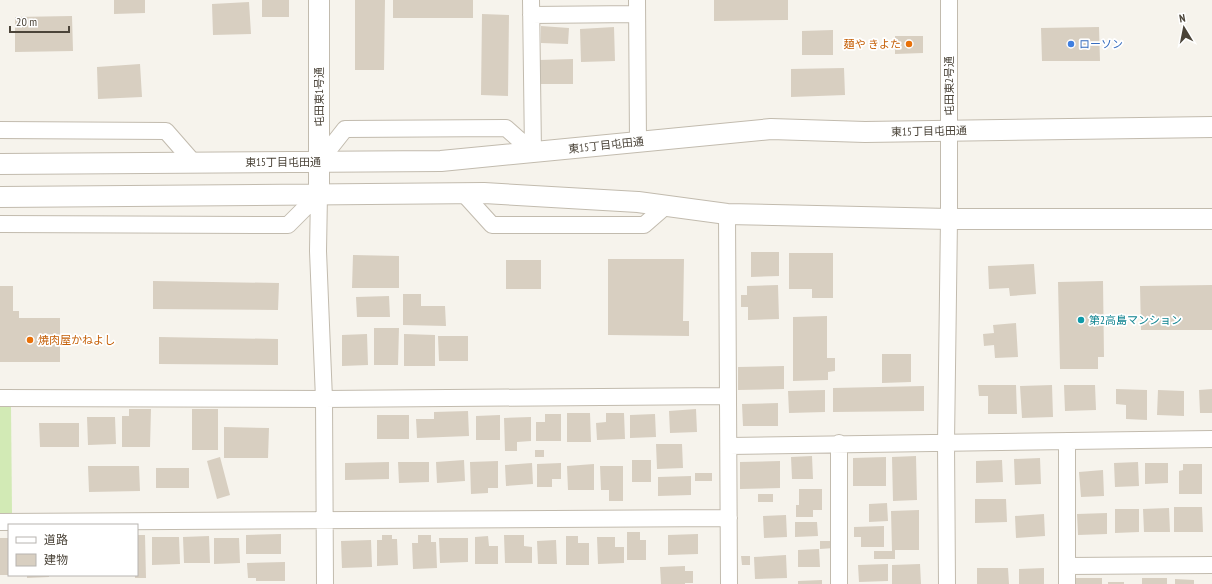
<svg xmlns="http://www.w3.org/2000/svg" width="1212" height="584" font-family="'PT Sans Narrow','Noto Sans JP',sans-serif">
	<style>
		.green { fill: #d2eab5 }
		.building { fill: #d8cfc1 }
		.lines { fill: none; stroke-linecap: round; stroke-linejoin: round }
		.minor-casing { stroke: #c2bbae; stroke-width: 18 }
		.tertiary-casing { stroke: #c2bbae; stroke-width: 22 }
		.minor { stroke: #fff; stroke-width: 16 }
		.tertiary { stroke: #fff; stroke-width: 20 }
		.food-dot { fill: #e8710a; stroke: #fff; stroke-width: 1.5 }
		.shop-dot { fill: #3f7fe0; stroke: #fff; stroke-width: 1.5 }
		.culture-dot { fill: #0f9aa8; stroke: #fff; stroke-width: 1.5 }
		.labels { text-anchor: middle; stroke-width: 3.5; stroke-linejoin: round; paint-order: stroke }
		.food-label { font-size: 11px; fill: #c56008; stroke: #fff; text-anchor: end }
		.shop-label { font-size: 11px; fill: #366cbe; stroke: #fff; text-anchor: start }
		.street-label { font-size: 11px; fill: #4b4439; stroke: #fff }
		.culture-label { font-size: 11px; fill: #0d838f; stroke: #fff; text-anchor: start }
	</style>
	<rect width="100%" height="100%" fill="#f6f3ec"/>
	<path class="green" d="M11 406 12 513H0V407Z"/>
	<path class="building" d="M114 0H145V13L114 14Z
		M262 0H289V17H262Z
		M355 0H385L384 70H355Z
		M393 0H473V18H393Z
		M714 0H788V20L714 21Z
		M249 2 251 34 213 35 212 4Z
		M482 14 509 15 508 96 481 95Z
		M72 16 73 51 15 52V17Z
		M541 26 569 28 568 44 541 43Z
		M614 27 615 61 581 62 580 29Z
		M1099 27 1100 61H1042L1041 28Z
		M833 30V55H802V31Z
		M895 36H923V53L895 54Z
		M573 59V84H540L539 60Z
		M140 64 142 97 98 99 97 67Z
		M844 68 845 95 791 97V69Z
		M751 252H779V276L751 277Z
		M789 253H833V298H812V289H789Z
		M353 255 399 256V288H352Z
		M608 259H684L683 321H689V336L608 335Z
		M506 260H541V289H506Z
		M1034 264 1036 294 1010 296 1009 288 989 289 988 266Z
		M153 281 279 283 278 310 153 309Z
		M1103 281 1104 357H1098V369H1060L1058 282Z
		M778 285 779 319 748 320V307H741V295H747V286Z
		M1212 285V330H1141L1140 286Z
		M0 286H13V311H19V318H60V362H0Z
		M403 294H421V306H445L446 326 403 325Z
		M389 296 390 317H357L356 297Z
		M827 316V358H835V371L828 372V380L793 381V317Z
		M1016 323 1018 357 995 358 994 345 984 346 983 334 994 333 993 325Z
		M374 328H399L398 365H374Z
		M367 334 368 365 342 366V335Z
		M404 334 435 335V366H404Z
		M438 336H468V361H439Z
		M159 337 278 339V365L159 364Z
		M882 354H911V382L882 383Z
		M784 366V389L738 390V367Z
		M978 385H1016L1017 414H988V396H979Z
		M1052 385 1053 417 1022 418 1020 386Z
		M1064 385H1095L1096 410 1065 411Z
		M924 386V411L833 412V388Z
		M1116 389 1147 390V420L1126 419V405L1116 404Z
		M1212 389V413H1200L1199 390Z
		M825 390V412L789 413 788 391Z
		M1158 390 1184 391V416L1157 415Z
		M778 403V426H743L742 404Z
		M129 409H151L150 447H122V416H129Z
		M192 409H218V450H192Z
		M696 409 697 432 670 433 669 411Z
		M468 411 469 436 417 438 416 419H434V412Z
		M567 413H590L591 442H567Z
		M606 413H624L625 439 597 440 596 423 606 422Z
		M545 414H561V441H536V422H545Z
		M655 414 656 437 630 438V415Z
		M377 415H409V439H377Z
		M500 415V440H476V416Z
		M87 417H115L116 444 88 445Z
		M531 417V441L517 442V451H505L504 418Z
		M39 423H79V447H40Z
		M224 427 269 428 268 458H224Z
		M656 444H682L683 468 657 469Z
		M535 450H544V457H535Z
		M812 456 813 479H792L791 457Z
		M916 456 917 500 893 501 892 457Z
		M220 457 230 495 217 499 207 461Z
		M886 457V486H853V458Z
		M1040 458 1041 484 1015 485 1014 459Z
		M464 460 465 481 437 483 436 462Z
		M632 460H651V482H632Z
		M1002 460 1003 482 976 483V461Z
		M498 461V488H488V493L471 494 470 462Z
		M780 461V488L740 489V462Z
		M389 462V479L345 480V463Z
		M398 462H429V482L399 483Z
		M1138 462 1139 486 1115 487 1114 463Z
		M532 463 533 484 506 486 505 465Z
		M561 463V479H552V487H537V464Z
		M1145 463H1168V483L1145 484Z
		M594 464V490H568L567 466Z
		M1183 464H1202V494H1179V471L1183 470Z
		M88 466H139L140 491 89 492Z
		M600 466H623V501H609V490H601Z
		M156 468H189V488H156Z
		M1103 470 1104 496 1081 497 1079 472Z
		M695 473H712V481H695Z
		M691 476V495L658 496V477Z
		M799 489H822V510H813V517H796V505H799Z
		M758 494H773V502H758Z
		M975 499H1006L1007 522 975 523Z
		M887 503 888 521 869 522V504Z
		M1174 507H1202L1203 532H1174Z
		M1169 508 1170 532H1144L1143 509Z
		M1115 509H1139V532L1115 533Z
		M919 510V550H895V559H874V551H892L891 511Z
		M1107 513V534L1078 535 1077 514Z
		M1044 514 1045 536 1016 538 1015 516Z
		M786 515 787 537 764 538 763 516Z
		M795 522H817L818 536 795 537Z
		M884 526V547H861V537H854V527Z
		M627 532H640V540H646V560H627Z
		M281 534V554H246V535Z
		M698 534V554L668 555V535Z
		M137 535H145L146 578H135V575H137Z
		M382 535H392V539H397L398 565 377 566V540H382Z
		M418 535H431V542H436L437 568 413 569 412 543H418Z
		M504 535H524V546L532 547V563H505Z
		M209 536 210 563H184L183 537Z
		M488 536 489 546H498V564H475V537Z
		M566 536H578V543H589V565H566Z
		M152 537H179L180 564 152 565Z
		M597 537H615V547H624V563L598 564Z
		M0 538H9V575H0Z
		M214 538H239L240 563 214 564Z
		M439 538H468V562L440 563Z
		M371 540 372 567 342 568 341 541Z
		M556 540 557 564H538L537 541Z
		M820 541H834V548L820 549Z
		M819 549 820 567H798V550Z
		M786 555 787 578 755 579 754 557Z
		M741 556H750V565H742Z
		M285 562V581H256V578H248L247 563Z
		M888 564V581L859 582 858 565Z
		M920 564 921 584H892V565Z
		M685 566V571H693V583H685V584H661L660 567Z
		M977 568H1008L1009 584H977Z
		M1044 568V584H1019V569Z
		M27 575H49V577L27 578Z
		M1076 578H1102V584H1076Z
		M1142 578H1167V584H1142Z
		M1175 579 1194 580V584H1175Z
		M822 580V584H798V581Z
		M1108 582H1124V584H1108Z"/>
	<g class="lines">
		<g class="minor-casing">
			<path id="minor" d="M531 0 533 152
				M637 0 638 142
				M531 15 637 14
				M0 130 166 131 194 163
				M319 162 345 129 506 128 533 152
				M463 193 492 225H644L667 205
				M319 194 318 251 324 399 325 584
				M727 214 729 584
				M0 224 288 225 319 194
				M0 398 324 399 727 396
				M1067 441V584
				M729 446 1212 439
				M0 522 729 518
				M1067 566 1212 565
				M839 584V443
				M947 584 946 443 949 219V0"/>
		</g>
		<g class="tertiary-casing">
			<path id="tertiary" d="M319 0V194
				M0 164 441 161 771 129 865 132 1212 127
				M0 197 484 193 638 202 727 214 949 219H1212"/>
		</g>
		<use href="#minor" class="minor"/>
		<use href="#tertiary" class="tertiary"/>
	</g>
	<g class="food-dot">
		<circle cx="909" cy="44" r="4"/>
		<circle cx="30" cy="340" r="4"/>
	</g>
	<circle class="shop-dot" cx="1071" cy="44" r="4"/>
	<circle class="culture-dot" cx="1081" cy="320" r="4"/>
	<g class="labels">
		<g class="food-label">
			<text x="901" y="48">麺や きよた</text>
			<text x="38" y="344" text-anchor="start">焼肉屋かねよし</text>
		</g>
		<g class="shop-label">
			<text x="1079" y="48">ローソン</text>
		</g>
		<g class="street-label">
			<text transform="translate(949 86) rotate(-90)" y="4">屯田東2号通</text>
			<text transform="translate(319 97) rotate(-90)" y="4">屯田東1号通</text>
			<text transform="translate(929 131) rotate(-1)" y="4">東15丁目屯田通</text>
			<text transform="translate(606 145) rotate(-6)" y="4">東15丁目屯田通</text>
			<text x="283" y="166">東15丁目屯田通</text>
		</g>
		<g class="culture-label">
			<text x="1089" y="324">第2高島マンション</text>
		</g>
	</g>
	<rect x="8" y="524" width="130" height="52" fill="#ffffff" stroke="#b7b4b0"/>
	<rect x="16" y="537" width="20" height="6" fill="#ffffff" stroke="#b7b4b0"/>
	<text x="44" y="544" font-size="12" fill="#4b4439">道路</text>
	<rect x="16" y="554" width="20" height="12" fill="#d8cfc1" stroke="#b7b4b0"/>
	<text x="44" y="564" font-size="12" fill="#4b4439">建物</text>
	<g transform="translate(1184 28) rotate(350)" stroke="#ffffff" stroke-width="3" paint-order="stroke">
	<path d="M0-3L7 15L0 10L-7 15Z" fill="#4b4439"/>
	<text y="-6" font-size="11" font-weight="bold" text-anchor="middle" fill="#4b4439">N</text>
	</g>
	<path d="M10 26v6h59v-6" fill="none" stroke="#4b4439" stroke-width="2"/>
	<text x="16" y="26" font-size="12" fill="#4b4439" stroke="#ffffff" stroke-width="3" paint-order="stroke">20 m</text>
</svg>
